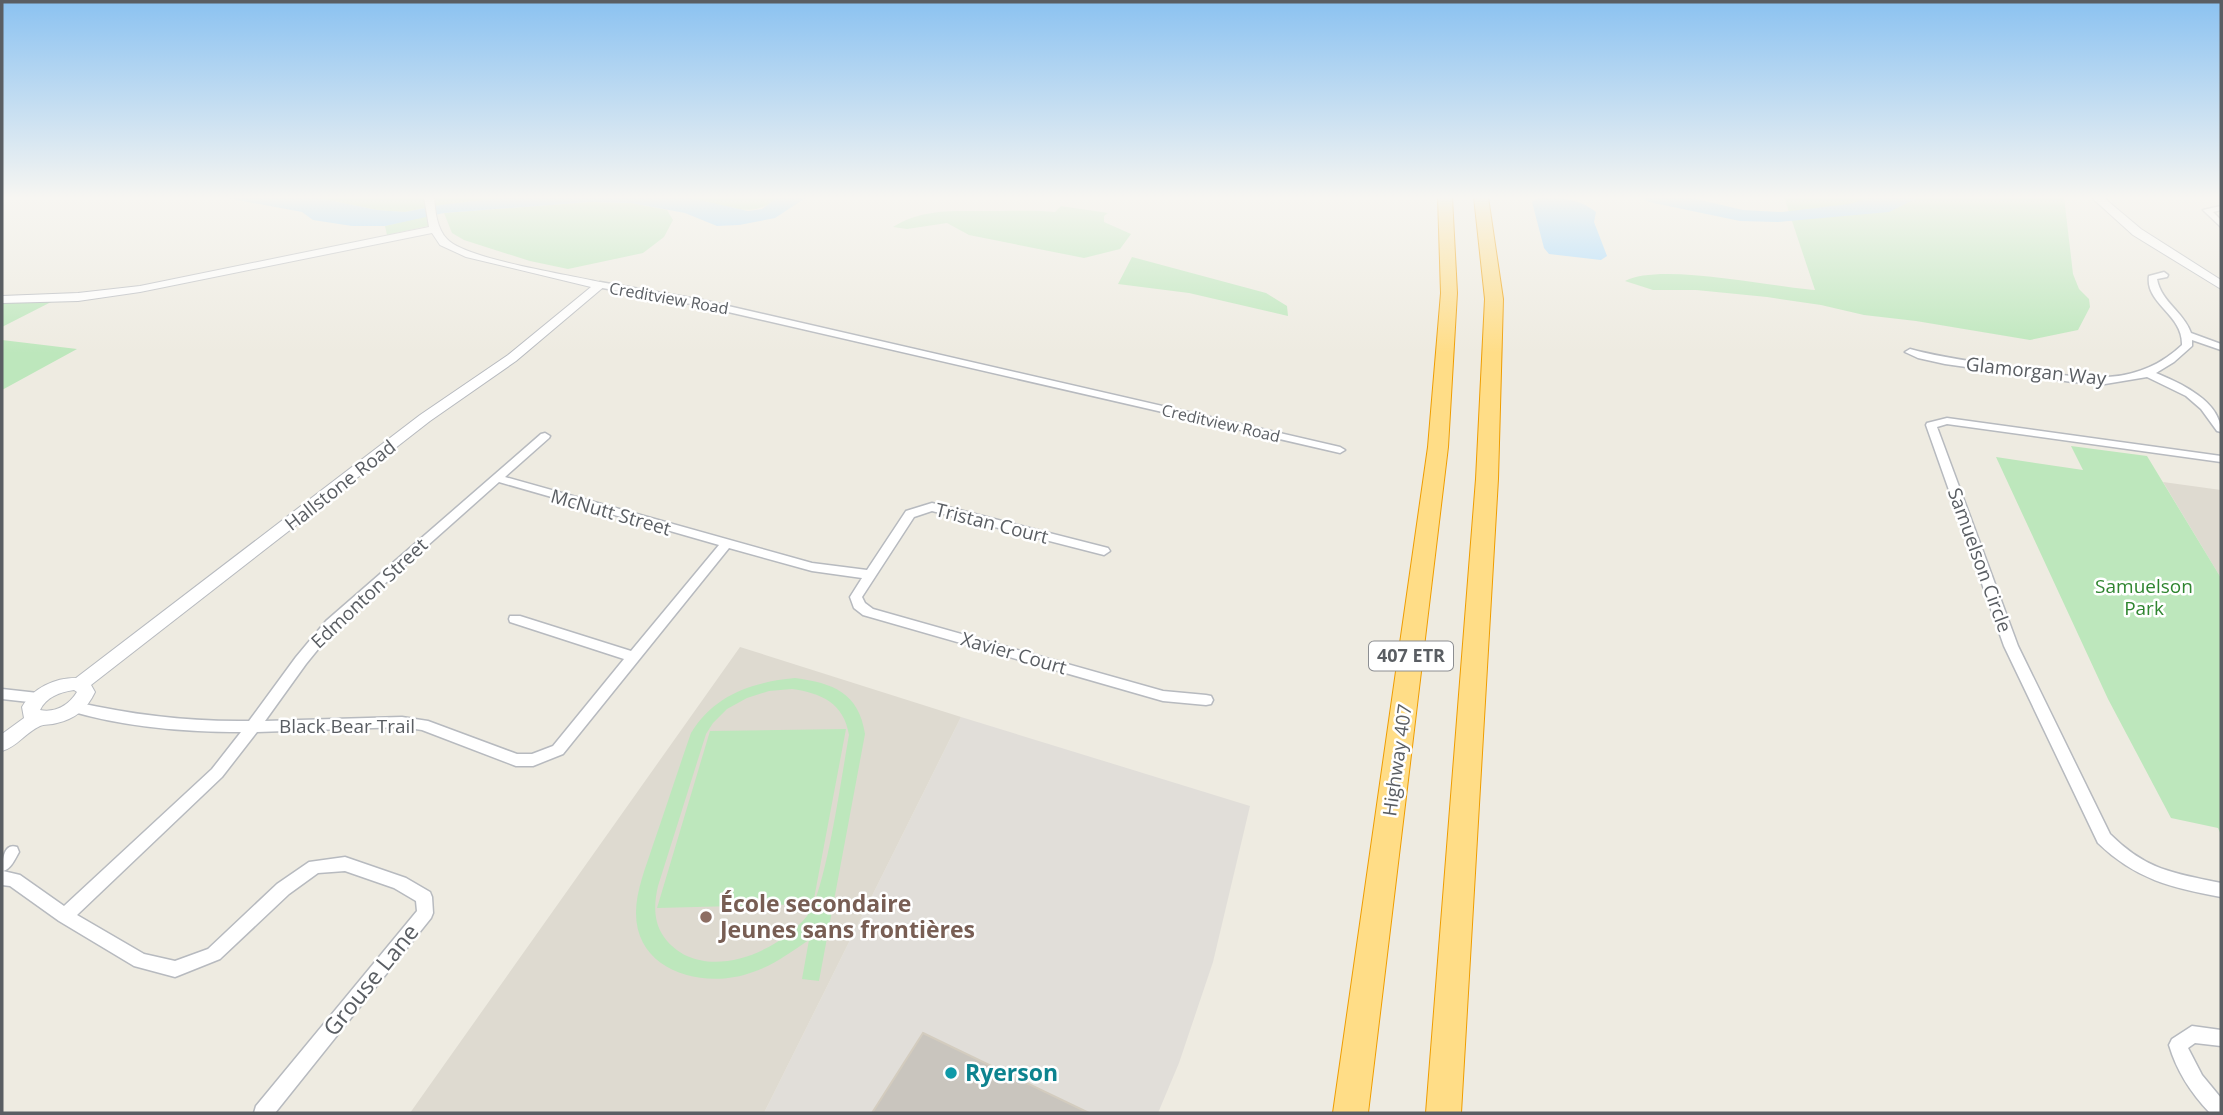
<svg xmlns="http://www.w3.org/2000/svg" width="2223" height="1115" font-family="'Open Sans',sans-serif">
	<style>
		.industrial { fill: #e1ded9 }
		.education { fill: #dedad0 }
		.green { fill: #bde7bc; fill-rule: evenodd }
		.water { fill: #a0d8ff }
		.building { fill: #c9c5be; stroke: #d3ccbf; stroke-width: 2 }
		.lines { fill: none; stroke-linecap: round; stroke-linejoin: round }
		.minor-casing { stroke: #b7babf; stroke-width: 3 }
		.tertiary-casing { stroke: #b7babf; stroke-width: 2 }
		.secondary-casing { stroke: #b7bbc1; stroke-width: 2 }
		.motorway-casing { stroke: #ef9d00; stroke-width: 2 }
		.minor { fill: #fff; fill-rule: evenodd }
		.tertiary { fill: #fff; fill-rule: evenodd }
		.secondary { fill: #fff; fill-rule: evenodd }
		.motorway { fill: #ffdd87; fill-rule: evenodd }
		.education-dot { fill: #8d6e63; stroke: #fff; stroke-width: 2.5 }
		.culture-dot { fill: #0f9aa8; stroke: #fff; stroke-width: 2.5 }
		.labels { text-anchor: middle; stroke-width: 5; stroke-linejoin: round; paint-order: stroke }
		.far-street-label { font-size: 16px; fill: #5a5e63; stroke: #fff }
		.shield { fill: #fff; stroke: #8c8e92; stroke-width: 2 }
		.shield-label { font-size: 18px; font-weight: bold; fill: #5a5e63 }
		.street-label { font-size: 19px; fill: #5a5e63; stroke: #fff }
		.park-label { font-size: 19px; fill: #2f8530; stroke: #fff }
		.near-education-label { font-size: 23px; font-weight: bold; fill: #785e54; stroke: #fff; text-anchor: start }
		.near-street-label { font-size: 23px; fill: #5a5e63; stroke: #fff }
		.near-culture-label { font-size: 23px; font-weight: bold; fill: #0d838f; stroke: #fff; text-anchor: start }
	</style>
	<rect width="100%" height="100%" fill="#eeebe1"/>
	<path class="industrial" d="M961 717 1250 806 1213 962 1179 1063 1158 1113H764Z"/>
	<path class="education" d="M2163 482 2221 490V578Z
		M740 647 961 717 764 1113H410Z"/>
	<path class="green" d="M314 197H510L440 205 405 212 377 210Z
		M686 197H778C753 222 715 204 686 197Z
		M1784 197H2064L2073 274 2079 289 2089 299 2090 307 2078 330 2030 340 1916 321 1864 315 1821 305 1767 297 1696 290H1653L1625 281C1660 262 1771 287 1815 290Z
		M589 202 631 203 667 210 673 220 664 237 643 253 568 269 530 261 464 240 452 233 444 213Z
		M1061 206 1108 213 1104 216V222L1131 234 1120 249 1084 258 969 235 947 223 907 229 893 227C926 206 962 212 1000 211 1018 211 1036 210 1055 212Z
		M430 215 428 226 387 235 385 226Z
		M1132 257 1266 293 1287 306 1288 316 1189 293 1118 284Z
		M53 301 2 327V303Z
		M2 340 77 349 2 390Z
		M2071 446 2147 456 2221 578V835L2218 828 2171 818 2108 699 1996 457 2083 470Z
		M795 678C833 683 859 693 865 734L819 981 802 979 809 940C791 952 774 965 753 972 706 990 636 973 636 913 636 890 646 867 653 845 666 808 678 770 691 733 714 695 752 682 795 678ZM792 689C821 693 844 703 849 735 842 772 826 893 807 916 776 955 699 985 664 937 653 922 654 903 658 886L706 734 713 723 727 709 747 698 769 691Z
		M846 729 813 904 657 908 710 731Z"/>
	<path class="water" d="M222 197H314L377 210 405 212 440 205 510 197H686L748 211 762 209 778 197H807L775 218 739 225 717 226 685 213 631 203 589 202 444 213 385 226H352L313 220 302 212Z
		M1642 197H1688L1743 210 1782 212 1849 204 1874 197H1919L1889 212 1778 222 1740 221 1649 202Z
		M1538 198C1560 198 1579 198 1596 212L1594 222 1607 256 1601 260 1549 254 1544 248 1532 202Z"/>
	<path class="building" d="M923 1033 1089 1113H872Z"/>
	<g class="lines">
		<g class="minor-casing">
			<path id="minor" d="M2221 206V210L2213 212 2221 220V227L2203 210Z
				M2164 272 2168 275 2167 277 2157 279C2161 302 2184 312 2191 333L2221 344V350L2192 340V346L2174 362 2156 373C2180 383 2221 401 2221 432L2217 431 2201 409 2186 396 2147 377 2105 384 2072 382 1945 364 1918 358 1905 352 1910 349C1943 358 1976 362 2010 367 2072 376 2131 393 2182 345 2183 314 2145 304 2149 276Z
				M600 282 702 300 1340 447 1345 450 1340 453 702 306 597 287 595 285Z
				M1947 418 2221 456V462L1947 424 1937 427 2018 646 2110 834C2146 870 2173 873 2221 883V897C2172 888 2135 879 2098 843L2004 646 1926 425 1927 423Z
				M545 433 550 436 549 438 505 477 812 563 867 570 906 511 932 503 1108 548 1110 551 1104 555 932 511 914 517 862 597 865 603 873 609 1163 691 1206 695 1211 696 1213 700 1211 704 1206 705 1163 701 863 615 854 608 850 597 862 578 812 571 729 548 563 754 533 766H516L422 730 402 727 257 732 222 777 77 915 144 954 175 961 208 949 277 884 309 862 345 857 406 878 430 892 432 897 433 913 431 918 275 1113H254L256 1106 417 911 416 901 394 888 345 871 318 873 289 894 220 959 175 977 134 966 59 921 10 886 2 885C2 872 0 841 17 847L19 852C15 859 11 869 3 871L20 875 64 906 212 769 241 732C184 732 125 727 70 711L68 707 70 703 75 702C133 715 190 722 249 721L296 657 326 621 541 434ZM499 482 719 545 631 651 520 616H510L509 619 510 622 624 659 553 746 532 754H517L428 721 402 717 265 721 306 664 336 627Z
				M2 689 38 693 43 694 45 698 43 702 38 703 2 699Z
				M2192 1026 2221 1030V1046L2195 1043 2188 1048 2202 1075 2221 1098V1113H2210C2191 1093 2177 1072 2169 1045L2172 1039Z"/>
		</g>
		<g class="tertiary-casing">
			<path id="tertiary" d="M424 197H434C435 211 437 229 447 239 465 259 570 275 600 282L606 285 516 361 430 421 91 685 95 692C87 709 75 719 57 723 51 725 44 724 40 726 26 732 17 747 2 751V734L24 718 22 707C33 688 54 678 76 678L420 415 508 355 591 287 466 257 440 245 432 233 140 292 78 301 2 303V296L78 293 140 286 429 227ZM74 690 77 692C69 705 56 713 40 710 46 697 60 692 74 690Z"/>
		</g>
		<g class="secondary-casing">
			<path id="secondary" d="M2091 197H2103L2141 229 2221 280V289L2133 235Z"/>
		</g>
		<g class="motorway-casing">
			<path id="motorway" d="M1438 197H1452L1457 293 1448 447 1368 1113H1333L1428 447 1441 293Z
				M1474 197H1488L1503 299 1498 479 1461 1113H1426L1476 479 1485 299Z"/>
		</g>
		<use href="#minor" class="minor"/>
		<use href="#tertiary" class="tertiary"/>
		<use href="#secondary" class="secondary"/>
		<use href="#motorway" class="motorway"/>
	</g>
	<linearGradient id="sky" x2="0" y2="1"><stop stop-color="#8bc2f1"/><stop offset="0.56" stop-color="#f7f6f2"/><stop offset="1" stop-color="#f7f6f2" stop-opacity="0"/></linearGradient>
	<rect width="2223" height="353" fill="url(#sky)"/>
	<circle class="education-dot" cx="706" cy="917" r="7"/>
	<circle class="culture-dot" cx="951" cy="1073" r="7"/>
	<g class="labels">
		<g class="far-street-label">
			<text transform="translate(669 298) rotate(10)" y="6">Creditview Road</text>
			<text transform="translate(1221 423) rotate(13)" y="6">Creditview Road</text>
		</g>
		<rect class="shield" x="1369" y="641.5" width="84" height="29" rx="5"/>
		<g class="shield-label">
			<text x="1411" y="662">407 ETR</text>
		</g>
		<g class="street-label">
			<text transform="translate(2036 371) rotate(6)" y="7">Glamorgan Way</text>
			<text transform="translate(340 485) rotate(-38)" y="7">Hallstone Road</text>
			<text transform="translate(611 512) rotate(16)" y="7">McNutt Street</text>
			<text transform="translate(992 523) rotate(14)" y="7">Tristan Court</text>
			<text transform="translate(1980 560) rotate(70)" y="7">Samuelson Circle</text>
			<text transform="translate(369 593) rotate(-43)" y="7">Edmonton Street</text>
			<text transform="translate(1014 653) rotate(16)" y="7">Xavier Court</text>
			<text x="347" y="733">Black Bear Trail</text>
			<text transform="translate(1397 760) rotate(-82)" y="7">Highway 407</text>
		</g>
		<g class="park-label">
			<text x="2144" y="593">Samuelson<tspan x="2144" dy="22">Park</tspan></text>
		</g>
		<g class="near-education-label">
			<text x="720" y="912">École secondaire<tspan x="720" dy="26">Jeunes sans frontières</tspan></text>
		</g>
		<g class="near-street-label">
			<text transform="translate(371 980) rotate(-51)" y="8">Grouse Lane</text>
		</g>
		<g class="near-culture-label">
			<text x="965" y="1081">Ryerson</text>
		</g>
	</g>
	<rect width="2223" height="1115" fill="none" stroke="#5a5e63" stroke-width="7"/>
</svg>
